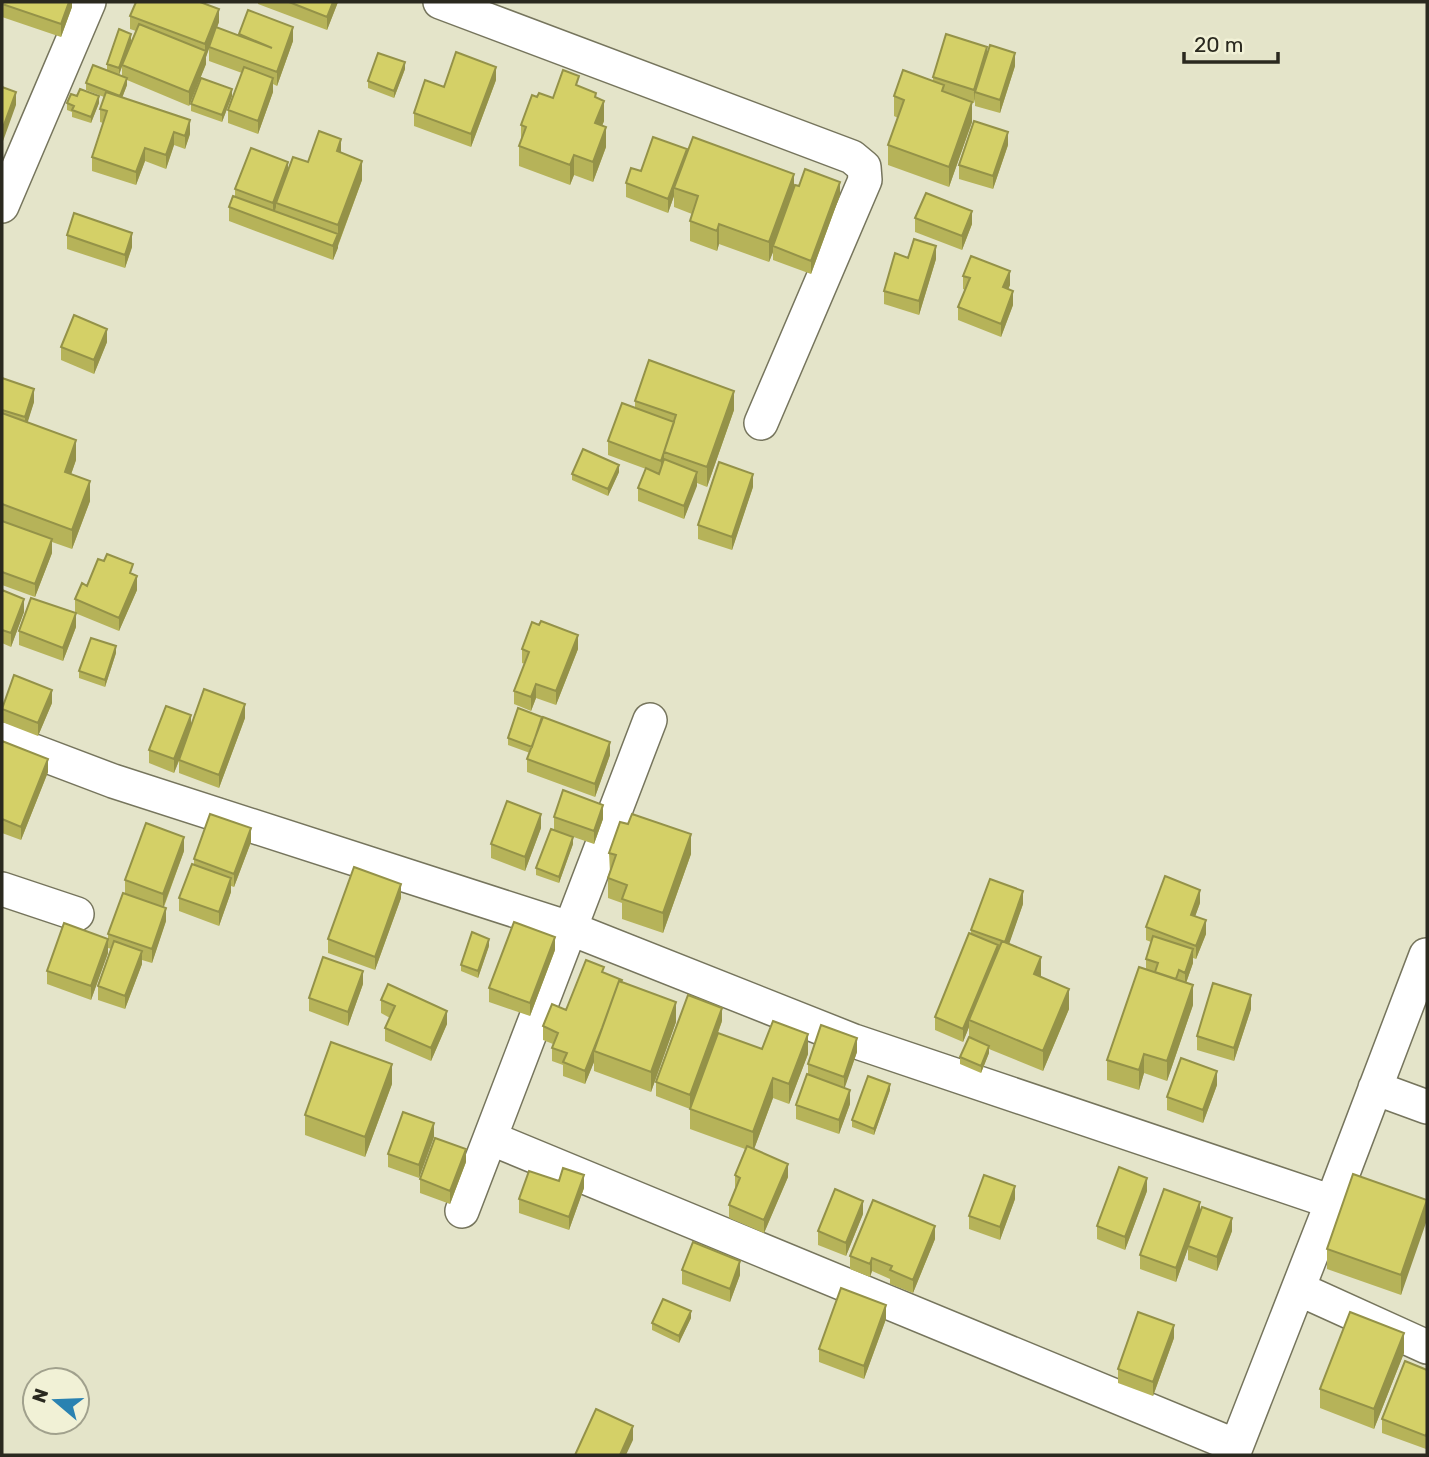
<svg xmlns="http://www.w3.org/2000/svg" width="1429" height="1457" font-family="Rubik,sans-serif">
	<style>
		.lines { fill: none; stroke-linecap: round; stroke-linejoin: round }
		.minor-casing { stroke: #76755d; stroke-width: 36 }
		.minor { stroke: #fff; stroke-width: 33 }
		.wall { fill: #b6b359; fill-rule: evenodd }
		.shaded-wall { fill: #949248 }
		.building { fill: #d4d067; stroke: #949248; stroke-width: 2 }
	</style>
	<rect width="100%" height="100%" fill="#e4e4c9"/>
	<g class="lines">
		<g class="minor-casing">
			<path id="minor" d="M440 2 852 157 864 167 865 180 761 423
				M2 206 89 2
				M650 720 490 1138 1236 1446
				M2 739 113 781 569 928 854 1041 1332 1202 1426 955
				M2 889 77 914
				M1375 1088 1427 1107
				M462 1211 490 1138
				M1299 1289 1427 1347
				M1233 1455 1332 1202"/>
		</g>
		<use href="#minor" class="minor"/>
	</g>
	<path class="wall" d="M72 2V7L61 37 2 17V4Z
		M258 2H338L327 30 258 4Z
		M130 16 219 22 217 27 239 36V34L293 41 277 86 273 84V92L258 134 228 123V110L242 73 209 61V47L206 57V64L189 106 127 80V85L122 98 190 134 185 149 174 145 166 169 145 161 136 185 92 171V157L103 123 100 122V109L104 97 86 90V83L107 70V64L131 41 136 31 130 29ZM122 66V76L119 75Z
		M987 54 1015 66 1000 113 975 106V99L974 103H972V122L949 187 888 165V145L898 118 894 116V96L933 81V77Z
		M405 69 394 98 368 88V81Z
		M496 80 471 147 414 126V113Z
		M579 86 596 98 604 121 602 126 606 147 593 182 574 175 570 185 519 166V146L521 141V125L537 97 553 98Z
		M77 96 99 103 91 123 72 117V112L67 110V103Z
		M232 96 222 122 191 111V104Z
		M1008 145 993 189 959 179V165Z
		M341 153 362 180 333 260 229 221V207L235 196V189L288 171 308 162Z
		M687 154 794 188 840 195 811 274 773 260V252L769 262 719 244 717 251 690 241V221L692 214 674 207V196L668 213 626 197V183L641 171Z
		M915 218 972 224 962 250 915 232Z
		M67 235 132 247 125 268 67 249Z
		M908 258 936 259 919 315 884 304V291Z
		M963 276 1010 285 1008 289 1013 305 1001 337 958 320V307L965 290 963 289Z
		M107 342 94 374 61 360V347Z
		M2 378 34 402 27 422 76 460 71 474 90 501 72 549 52 542V553L35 597 2 585Z
		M635 401 734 410 707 487 697 483 684 519 638 501V488L646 469 608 455V441L635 408Z
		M619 472 608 496 572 480V474Z
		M753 487 732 550 698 539V525Z
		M133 575 137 590 119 631 75 613V599L87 586Z
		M2 590 24 612 11 647 2 643Z
		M76 627 63 661 19 645V631Z
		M522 649H578L556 705 536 698 531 711 514 704V691L525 664 522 663Z
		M116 653 105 687 79 678V671Z
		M52 703 38 736 2 722V707Z
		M245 718 219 788 179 773V761L174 773 149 763V750L191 726Z
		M508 738 610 755 595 797 527 772V759L530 753 508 745Z
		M2 741 48 772 21 840 2 833Z
		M554 817 603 819 594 844 559 832 573 844 559 883 536 875V868L554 830Z
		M628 824 691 854 663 933 622 919V903L608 898V878L610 873 609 853Z
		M541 828 525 871 491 858V844Z
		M251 842 234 887 231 886V892L219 926 179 911V898L194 864V859Z
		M184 851 164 907 166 921 152 963 142 960V964L125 1009 98 1000V986L112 949 108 948V934L125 894V880Z
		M401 898 375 970 328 953V939Z
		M1200 903 1195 916 1206 934 1196 959 1193 958V963L1186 983 1193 1005 1167 1081 1144 1073 1139 1090 1107 1080V1060L1146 969V959L1151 942 1146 940V927Z
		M1023 904 1009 943 1069 1009 1043 1071 989 1049V1053L981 1073 960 1064V1057L969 1037V1027L963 1042 935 1030V1017L971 934V930Z
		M489 946 478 978 461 971V965Z
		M555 950 530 1016 489 1002V988Z
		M108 953 91 1000 47 984V971Z
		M604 972 622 982 676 1022 651 1092 594 1071V1062L585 1084 563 1076V1065L552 1061V1048L553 1044 543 1040V1026L566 1010Z
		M363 984 348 1026 309 1011V998Z
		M381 1000 447 1024 431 1061 385 1041V1028L390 1018 381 1013Z
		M1251 1009 1234 1061 1197 1050V1036Z
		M722 1021 718 1033 762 1049 808 1054 789 1104 773 1098 754 1149 788 1177 764 1233 729 1218V1205L735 1189V1175L745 1149 690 1129V1109L656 1096V1082Z
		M857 1052 844 1088 850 1104 839 1134 796 1119V1105L808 1075V1064Z
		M392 1084 365 1157 305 1135V1115Z
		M1217 1085 1203 1123 1167 1110V1097Z
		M890 1090 874 1135 852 1127V1120Z
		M434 1137 419 1178 388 1167V1154Z
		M466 1162 450 1204 420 1193V1179Z
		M559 1181 584 1188 569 1230 519 1213V1199Z
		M1147 1191 1125 1250 1097 1239V1226Z
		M1015 1199 1000 1240 969 1229V1216Z
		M1427 1200 1401 1295 1327 1269V1249Z
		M863 1214 846 1256 818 1245V1231Z
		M1200 1214 1232 1231 1217 1271 1188 1260V1248L1176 1282 1140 1269V1255Z
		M935 1239 913 1293 890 1284V1279L872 1271 870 1277 850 1269V1256Z
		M682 1270 740 1275 730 1302 682 1284Z
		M691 1318 679 1343 652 1330V1323Z
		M886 1319 864 1379 819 1362V1349Z
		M1174 1338 1153 1396 1118 1383V1369Z
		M1404 1353 1374 1429 1320 1408V1389Z
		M1427 1370 1426 1449 1382 1433V1419Z"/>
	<path class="shaded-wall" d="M69 2H72V7L61 37V24Z
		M333 2H338L327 30V17Z
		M219 9V22L206 57V64L189 106V92L205 52V44Z
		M293 27V41L277 86V72Z
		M131 34V41L119 75V68Z
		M987 47V61L975 92 974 103V90Z
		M1015 53V66L1000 113V100Z
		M405 62V69L394 98V91Z
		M496 67V80L471 147V134Z
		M127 78V85L120 103V96Z
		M273 78V92L258 134V121Z
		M232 89V96L222 122V115Z
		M16 92V105L2 144V130Z
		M99 96V103L91 123V117Z
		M604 101V121L595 143V123Z
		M972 102V122L949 187V167Z
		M190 120V134L185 149V136Z
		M606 127V147L593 182V162Z
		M174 132V145L166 169V155Z
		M1008 132V145L993 189V176Z
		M341 139V159L337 151Z
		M145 148V161L136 185V172Z
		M687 149V162L674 188V196L668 213V199Z
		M574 155V175L570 185V165Z
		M362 161V180L338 245V225Z
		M288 162V176L276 203V207L273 217V203Z
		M794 174V194L773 246V252L769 262V242Z
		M840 182V195L811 274V261Z
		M972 211V224L962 250V236Z
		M719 224V244L717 251V231Z
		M132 233V247L125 268V255Z
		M338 234V248L333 260V246Z
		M936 246V259L919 315V301Z
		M1010 271V285L1003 301V287Z
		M1013 291V305L1001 337V324Z
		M107 329V342L94 374V360Z
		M34 389V402L25 431V417Z
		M734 391V410L707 487V467Z
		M76 440V460L65 492V472Z
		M664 452V466L661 474V461Z
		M619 465V472L608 496V489Z
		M697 472V486L684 519V506Z
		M753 474V487L732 550V537Z
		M90 481V501L72 549V530Z
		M52 539V553L35 597V584Z
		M137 576V590L119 631V618Z
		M24 599V612L11 647V633Z
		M76 613V627L63 661V648Z
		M578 635V649L556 705V691Z
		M116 646V653L105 687V680Z
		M536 684V698L531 711V697Z
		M52 690V703L38 736V723Z
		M245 704V718L219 788V775Z
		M191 715V729L174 773V759Z
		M610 742V755L595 797V784Z
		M48 759V772L21 840V827Z
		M603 805V819L594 844V831Z
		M541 814V828L525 871V857Z
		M251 828V842L234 887V874Z
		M691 834V854L663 933V913Z
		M184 837V851L163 908V894Z
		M573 837V844L559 883V877Z
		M231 878V892L219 926V912Z
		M401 884V898L375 970V957Z
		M1200 890V903L1191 928V915Z
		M1023 891V904L1005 956V942Z
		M166 908V921L152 963V949Z
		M1206 920V934L1196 959V946Z
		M555 937V950L530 1016V1003Z
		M108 939V953L91 1000V986Z
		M489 939V946L478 978V971Z
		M998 945V958L969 1020V1027L963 1042V1029Z
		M1193 949V963L1185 986V973Z
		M142 951V964L125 1009V996Z
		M1041 957V977L1034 994V974Z
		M363 971V984L348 1026V1012Z
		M622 980V993L594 1051V1062L585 1084V1071Z
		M1193 985V1005L1167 1081V1061Z
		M1069 989V1009L1043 1071V1051Z
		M1251 995V1009L1234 1061V1048Z
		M676 1002V1022L651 1092V1072Z
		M722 1008V1021L690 1109V1095Z
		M447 1011V1024L431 1061V1048Z
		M808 1034V1054L789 1104V1084Z
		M857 1038V1052L844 1090V1077Z
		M989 1046V1053L981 1073V1066Z
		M1144 1054V1073L1139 1090V1070Z
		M392 1064V1084L365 1157V1137Z
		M1217 1071V1085L1203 1123V1110Z
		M773 1078V1098L753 1152V1132Z
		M890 1084V1090L874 1135V1129Z
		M850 1090V1104L839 1134V1120Z
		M434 1123V1137L419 1178V1165Z
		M466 1149V1162L450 1204V1191Z
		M788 1164V1177L764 1233V1220Z
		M584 1175V1188L569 1230V1217Z
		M1147 1178V1191L1125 1250V1237Z
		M1015 1186V1199L1000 1240V1227Z
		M1427 1200V1220L1401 1295V1275Z
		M863 1201V1214L846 1256V1243Z
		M1200 1202V1215L1176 1282V1268Z
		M1232 1218V1231L1217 1271V1257Z
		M935 1226V1239L913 1293V1280Z
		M872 1258V1271L870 1277V1264Z
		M740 1261V1275L730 1302V1289Z
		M886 1305V1319L864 1379V1366Z
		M691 1311V1318L679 1343V1336Z
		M1174 1325V1338L1153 1396V1382Z
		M1404 1333V1353L1374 1429V1409Z
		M633 1426V1440L626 1455H620Z
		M1427 1432V1445L1426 1449V1436Z"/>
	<path class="building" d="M3 2H69L61 24 2 4Z
		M136 2H200L219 9 205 44 130 16Z
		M289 2H333L327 17Z
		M248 10 293 27 277 72 209 47 216 27 272 48 239 34Z
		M139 24 206 51 189 92 122 65Z
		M119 29 131 34 119 68 107 64Z
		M946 34 987 47 974 90 933 77Z
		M990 45 1015 53 1000 100 975 92Z
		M456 52 496 67 471 134 414 113 425 80 444 87Z
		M378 53 405 62 394 91 368 81Z
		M93 65 127 78 120 96 86 83Z
		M244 67 273 78 258 121 228 110Z
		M563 70 579 76 576 85 596 93 595 97 604 101 595 123 606 127 593 162 574 155 570 165 519 146 526 127 521 125 532 95 537 97 539 93 553 98Z
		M903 70 944 85 942 91 972 102 949 167 888 145 904 100 894 96Z
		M201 78 232 89 222 115 191 104Z
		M2 87 16 92 2 130Z
		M80 89 99 96 91 117 72 110 74 106 67 103 71 94 77 96Z
		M106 92 190 120 185 136 174 132 166 155 145 148 136 172 92 157 107 111 100 109Z
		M974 121 1008 132 993 176 959 165Z
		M319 131 341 139 337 151 362 161 338 225 276 203 293 157 308 162Z
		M653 137 687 149 668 199 626 183 631 168 641 171Z
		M693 137 794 174 769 242 719 224 717 231 690 221 698 196 674 188Z
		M251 148 288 162 273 203 235 189Z
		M805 169 840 182 811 261 773 246 795 185 799 186Z
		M926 193 972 211 962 236 915 218Z
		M233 196 338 234 333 246 229 207Z
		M74 213 132 233 125 255 67 235Z
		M914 239 936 246 919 301 884 291 895 253 908 258Z
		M971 256 1010 271 1003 287 1013 291 1001 324 958 307 970 278 963 276Z
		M74 315 107 329 94 360 61 347Z
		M649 360 734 391 707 467 664 452 676 415 635 401Z
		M2 378 34 389 25 417 2 410Z
		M622 403 674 422 661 461 608 441Z
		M2 413 76 440 65 472 90 481 72 530 2 504Z
		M583 449 619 465 608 489 572 474Z
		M664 459 697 472 684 506 638 488 646 468 659 474Z
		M719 462 753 474 732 537 698 525Z
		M2 521 52 539 35 584 2 572Z
		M107 554 133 564 130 573 137 576 119 618 75 599 82 583 87 586 98 559 104 561Z
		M2 590 24 599 11 633 2 630Z
		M31 598 76 613 63 648 19 631Z
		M541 621 578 635 556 691 536 684 531 697 514 691 529 652 522 649 532 622 539 625Z
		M91 638 116 646 105 680 79 671Z
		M14 675 52 690 38 723 2 709Z
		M204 689 245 704 219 775 179 760Z
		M166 706 191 715 174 759 149 750Z
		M518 708 542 717 532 747 508 738Z
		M543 717 610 742 595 784 527 759Z
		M2 741 48 759 21 827 2 819Z
		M563 790 603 805 594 831 554 817Z
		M507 801 541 814 525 857 491 844Z
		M210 814 251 828 234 874 194 859Z
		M632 814 691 834 663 913 622 899 627 885 608 878 616 855 609 853 620 822 628 824Z
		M146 823 184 837 163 894 125 880Z
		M551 829 573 837 559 877 536 868Z
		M192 864 231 878 219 912 179 898Z
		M354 867 401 884 375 957 328 939Z
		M1165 876 1200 890 1191 915 1206 920 1196 946 1146 927Z
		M990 879 1023 891 1005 942 971 930Z
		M123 893 166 908 152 949 108 934Z
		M514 922 555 937 530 1003 489 988Z
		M64 923 108 939 91 986 47 971Z
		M472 932 489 939 478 971 461 965Z
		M969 933 998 945 963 1029 935 1017Z
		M1153 936 1193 949 1185 973 1179 970 1176 979 1155 972 1158 963 1146 959Z
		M114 941 142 951 125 996 98 986Z
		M1002 941 1041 957 1034 974 1069 989 1043 1051 969 1020Z
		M323 957 363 971 348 1012 309 998Z
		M586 960 604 967 602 972 622 980 621 982 619 981 602 1028 585 1071 563 1062 567 1053 552 1048 558 1033 543 1026 552 1004 566 1010Z
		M1139 967 1193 985 1167 1061 1144 1054 1139 1070 1107 1060Z
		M619 981 676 1002 651 1072 594 1051Z
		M1213 983 1251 995 1234 1048 1197 1036Z
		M388 984 447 1011 431 1048 385 1028 395 1006 381 1000Z
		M688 995 722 1008 690 1095 656 1082Z
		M773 1021 808 1034 789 1084 773 1078 753 1132 690 1109 718 1033 762 1049Z
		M821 1025 857 1038 844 1077 808 1064Z
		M969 1037 989 1046 981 1066 960 1057Z
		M331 1042 392 1064 365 1137 305 1115Z
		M1181 1058 1217 1071 1203 1110 1167 1097Z
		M807 1074 850 1090 839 1120 796 1105Z
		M868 1076 890 1084 874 1129 852 1120Z
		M403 1112 434 1123 419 1165 388 1154Z
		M435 1138 466 1149 450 1191 420 1179Z
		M747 1146 788 1164 764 1220 729 1205 740 1178 735 1175Z
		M1119 1167 1147 1178 1125 1237 1097 1226Z
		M563 1168 584 1175 569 1217 519 1199 529 1171 559 1181Z
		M1353 1174 1427 1200 1401 1275 1327 1249Z
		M984 1175 1015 1186 1000 1227 969 1216Z
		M835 1189 863 1201 846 1243 818 1231Z
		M1164 1189 1200 1202 1176 1268 1140 1255Z
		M873 1200 935 1226 913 1280 890 1270 892 1266 872 1258 870 1264 850 1256Z
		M1202 1207 1232 1218 1217 1257 1188 1246Z
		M693 1242 740 1261 730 1289 682 1270Z
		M841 1288 886 1305 864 1366 819 1349Z
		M663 1299 691 1311 679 1336 652 1323Z
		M1138 1312 1174 1325 1153 1382 1118 1369Z
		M1350 1312 1404 1333 1374 1409 1320 1389Z
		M1405 1361 1427 1370V1432L1426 1436 1382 1419Z
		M596 1409 633 1426 620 1455H575Z"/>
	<rect width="1429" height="1457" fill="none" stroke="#2a291f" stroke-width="7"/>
	<g transform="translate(56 1401) rotate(289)"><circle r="33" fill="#f1f1d6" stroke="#a1a18d" stroke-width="2"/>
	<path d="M0-5L12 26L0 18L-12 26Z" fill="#2a82b1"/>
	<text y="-10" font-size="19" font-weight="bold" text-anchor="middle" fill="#2a291f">N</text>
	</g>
	<path d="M1184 52v10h94v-10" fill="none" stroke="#2a291f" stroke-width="3.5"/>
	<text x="1194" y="52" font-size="21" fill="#2a291f" stroke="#f1f1d6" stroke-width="5" paint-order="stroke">20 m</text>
</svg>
